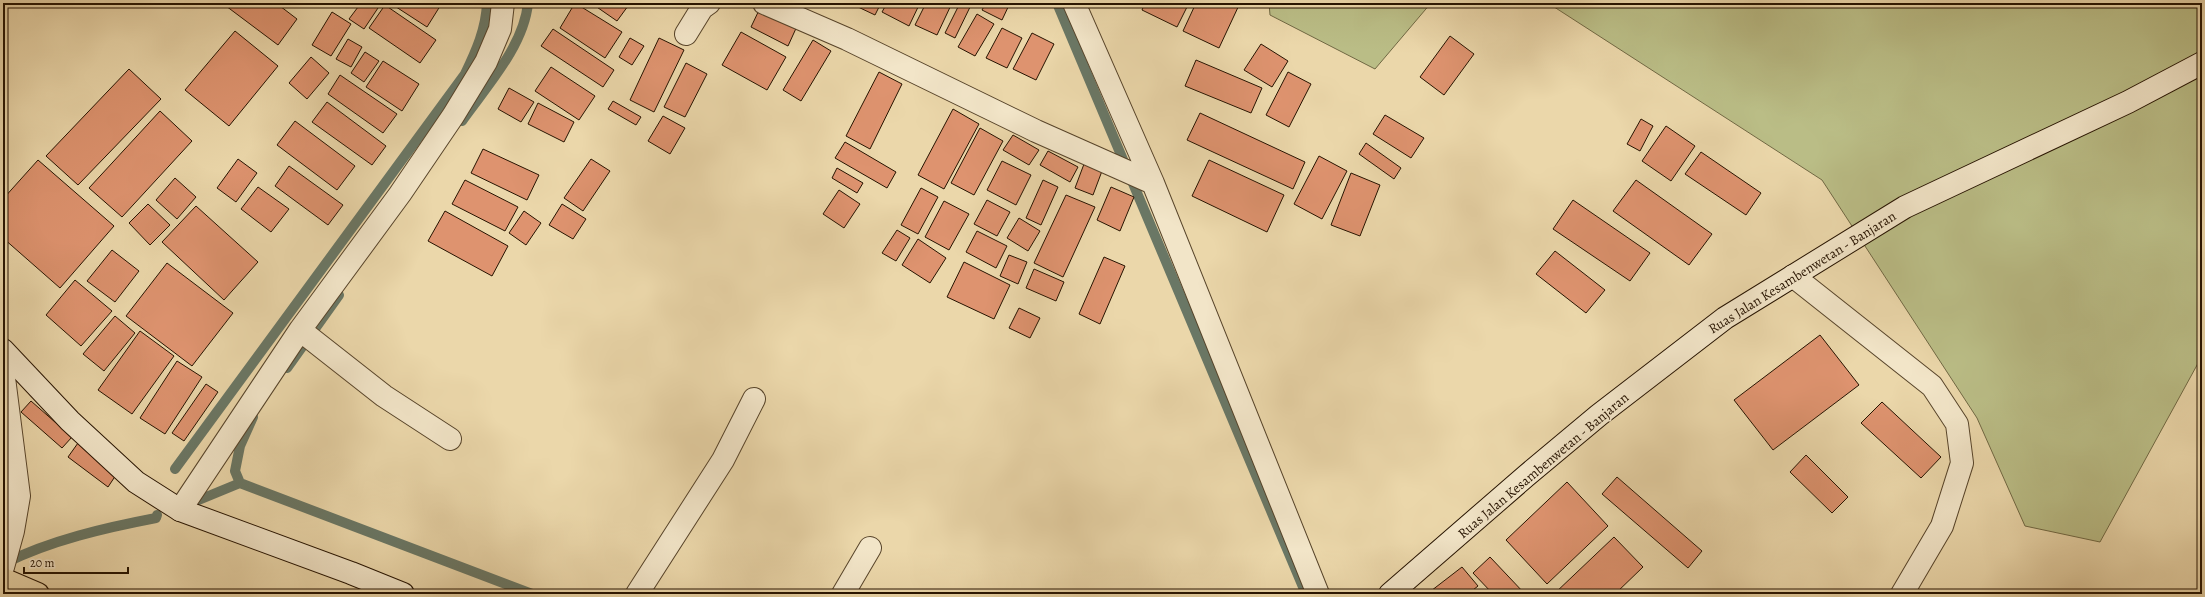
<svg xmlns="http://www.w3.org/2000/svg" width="2205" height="597" font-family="Alegreya,serif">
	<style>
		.green { fill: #babd86; stroke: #706843 }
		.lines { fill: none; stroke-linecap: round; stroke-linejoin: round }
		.stream { stroke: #6a7765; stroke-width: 10 }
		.building { fill: #de936f; stroke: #261300 }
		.minor-casing { stroke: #57442a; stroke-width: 24 }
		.secondary-casing { stroke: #261300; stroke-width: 24 }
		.motorway-casing { stroke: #261300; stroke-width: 24 }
		.minor { stroke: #f2e5c8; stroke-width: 22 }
		.secondary { stroke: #f2e5c8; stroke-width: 22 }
		.motorway { stroke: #ebd7aa; stroke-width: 22 }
		.labels { text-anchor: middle; stroke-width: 3; stroke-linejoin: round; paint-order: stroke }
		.street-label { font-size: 14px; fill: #261300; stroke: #f2e5c8 }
	</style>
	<rect width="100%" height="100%" fill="#ebd7aa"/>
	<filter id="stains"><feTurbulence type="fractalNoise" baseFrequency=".005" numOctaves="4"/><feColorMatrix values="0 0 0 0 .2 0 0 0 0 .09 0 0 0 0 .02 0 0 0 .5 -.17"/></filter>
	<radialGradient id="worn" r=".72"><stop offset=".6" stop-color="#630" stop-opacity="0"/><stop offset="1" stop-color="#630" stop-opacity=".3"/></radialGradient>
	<path class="green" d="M1269 3H1431L1375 69 1270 15Z
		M1548 3H2202V356L2100 542 2025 526 1977 418 1822 180Z"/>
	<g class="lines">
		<path class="stream" d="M1057 3 1306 594
			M462 121C486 87 524 46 528 3
			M287 368 339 295
			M175 469 465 74C476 51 486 29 487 3
			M240 483 235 471 240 446 253 417
			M189 504 240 483 532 594
			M5 563C52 540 104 528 156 518L157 515"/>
	</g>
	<path class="building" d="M222 3H276L297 19 278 45Z
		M361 3H377L380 5 364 29 349 19Z
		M390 3H442L427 27Z
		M575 3 622 32 605 58 560 28Z
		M591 3H623L628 6 617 21Z
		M857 3H881L875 15 856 6Z
		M887 3H920L909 26 882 12Z
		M926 3H952L937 35 915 25Z
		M960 3H972L955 38 945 33Z
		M986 3H1010L1002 20 982 10Z
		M1145 3H1189L1177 27 1142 10Z
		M1196 3H1240L1219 48 1183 31Z
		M385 5 436 40 420 63 369 28Z
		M761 6 798 24 788 46 751 27Z
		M332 12 351 24 331 56 312 45Z
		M977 14 994 24 975 56 958 47Z
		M1002 28 1022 38 1007 68 986 58Z
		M553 29 614 70 603 87 541 46Z
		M235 31 278 66 229 126 185 90Z
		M741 32 786 57 767 90 722 65Z
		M1032 33 1054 44 1036 80 1013 69Z
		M1450 36 1474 54 1444 95 1420 77Z
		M630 38 644 46 632 65 619 57Z
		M659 38 684 50 654 112 630 100Z
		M348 39 362 47 351 67 336 59Z
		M813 40 831 51 801 101 783 90Z
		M1261 44 1288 61 1272 87 1244 70Z
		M365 52 379 61 364 82 351 73Z
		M311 57 329 73 307 99 289 83Z
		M1196 60 1262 88 1251 113 1185 86Z
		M383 61 419 84 402 111 366 87Z
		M686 63 707 74 685 117 664 107Z
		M551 67 595 96 579 120 535 91Z
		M129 69 161 99 78 185 46 156Z
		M879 72 902 84 870 149 846 136Z
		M1288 72 1311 84 1289 127 1266 115Z
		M340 75 397 114 383 133 328 94Z
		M509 88 534 102 521 122 498 109Z
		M613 101 641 117 636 125 608 109Z
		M327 102 386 146 372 165 312 122Z
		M538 103 574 122 564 142 528 124Z
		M953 109 979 124 944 189 918 175Z
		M160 111 192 141 122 217 89 188Z
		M1200 113 1305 162 1293 189 1187 140Z
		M1385 115 1424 138 1411 158 1373 134Z
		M663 116 685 128 670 154 648 141Z
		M1641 119 1653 126 1640 151 1627 144Z
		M295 121 355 166 337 190 277 145Z
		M1666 126 1695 146 1671 181 1642 161Z
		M980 128 1003 141 974 195 951 183Z
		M1013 135 1039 150 1029 165 1003 150Z
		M845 142 896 172 887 188 835 158Z
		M1366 143 1401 168 1394 179 1359 154Z
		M483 149 539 175 527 200 471 173Z
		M1048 151 1078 167 1070 182 1040 165Z
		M1701 152 1761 193 1746 215 1685 174Z
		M1319 156 1347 171 1322 219 1294 204Z
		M238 159 257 173 236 202 217 188Z
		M591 159 610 171 583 211 564 198Z
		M38 160 114 226 60 288 3 238V199Z
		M1209 160 1284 195 1267 232 1192 196Z
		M1002 161 1031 175 1016 205 987 190Z
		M1084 164 1102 171 1093 195 1075 188Z
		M289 166 343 205 328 225 275 186Z
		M837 168 863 183 857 193 832 178Z
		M1351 173 1380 185 1360 236 1331 225Z
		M175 178 196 197 177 219 156 200Z
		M465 180 518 207 505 231 452 204Z
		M1043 180 1058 187 1041 225 1026 218Z
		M1636 180 1712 234 1689 265 1613 211Z
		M258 187 289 209 271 232 241 209Z
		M1111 187 1134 197 1120 231 1097 220Z
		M921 188 938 197 918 234 901 225Z
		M839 190 860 204 844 228 823 214Z
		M1066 195 1095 207 1063 277 1034 263Z
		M987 200 1010 212 997 236 974 224Z
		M1573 200 1650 253 1630 281 1553 229Z
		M944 201 969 214 949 250 925 237Z
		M148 204 170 225 150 245 129 223Z
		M562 204 586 219 573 239 549 225Z
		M196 206 258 262 224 300 162 242Z
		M445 211 508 246 492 276 428 241Z
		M524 211 541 223 526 245 509 233Z
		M1019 218 1040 231 1028 251 1007 238Z
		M897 230 910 238 896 261 882 253Z
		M977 231 1007 246 996 268 966 252Z
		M918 239 946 258 930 283 902 265Z
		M112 250 139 271 115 302 87 281Z
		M1555 251 1605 290 1586 313 1536 274Z
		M1009 255 1027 262 1018 284 1000 276Z
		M1104 257 1125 266 1100 324 1079 314Z
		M964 262 1010 285 994 319 947 297Z
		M167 263 233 313 192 366 126 316Z
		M1034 269 1064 282 1056 301 1026 288Z
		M75 280 112 311 81 346 46 315Z
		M1019 308 1040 318 1030 338 1009 328Z
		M115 316 135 333 104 371 83 354Z
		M140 331 174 356 132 414 98 390Z
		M1820 335 1859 385 1773 450 1734 400Z
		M177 361 202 377 165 434 140 418Z
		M206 384 218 392 184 441 172 433Z
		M31 401 72 437 62 448 21 412Z
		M1882 402 1941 457 1921 478 1861 423Z
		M78 443 118 472 108 487 68 457Z
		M1806 455 1848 497 1832 513 1790 472Z
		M1617 477 1702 551 1688 568 1602 494Z
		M1567 482 1608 526 1547 584 1506 540Z
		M1614 537 1643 567 1615 594H1554Z
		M1490 557 1525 594H1493L1473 573Z
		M1462 567 1478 586 1468 594H1427Z"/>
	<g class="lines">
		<g class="minor-casing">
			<path id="minor" d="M764 3 847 39 1036 131 1153 183
				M1074 3 1153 183 1318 594
				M686 34 702 8 709 3
				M1793 276 1932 386 1957 424 1962 463 1942 526 1902 594
				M300 330 384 396 450 439
				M3 370 19 496 13 531 3 567
				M180 510 300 330 400 194 453 116 486 62 500 29 503 3
				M637 594 723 460 754 399
				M843 594 870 548"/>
		</g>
		<g class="secondary-casing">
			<path id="secondary" d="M3 350 70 421 136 482 180 510 351 573 403 594
				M1390 594 1526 476 1599 415 1725 318 1905 207 2128 102 2202 63"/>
		</g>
		<g class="motorway-casing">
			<path id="motorway" d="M3 579 38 594"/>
		</g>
		<use href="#minor" class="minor"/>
		<use href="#secondary" class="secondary"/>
		<use href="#motorway" class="motorway"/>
	</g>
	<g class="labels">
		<g class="street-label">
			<text transform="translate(1802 272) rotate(-32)" y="5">Ruas Jalan Kesambenwetan - Banjaran</text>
			<text transform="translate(1543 465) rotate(-40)" y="5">Ruas Jalan Kesambenwetan - Banjaran</text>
		</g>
	</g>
	<rect width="2205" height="597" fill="none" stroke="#ebd7aa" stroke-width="16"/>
	<rect x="4" y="4" width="2197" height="589" fill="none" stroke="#261300" stroke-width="2"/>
	<rect x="8" y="8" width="2189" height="581" fill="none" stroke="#261300"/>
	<path d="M24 567v6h104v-6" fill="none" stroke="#261300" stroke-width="2"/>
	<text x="30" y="567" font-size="12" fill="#261300" stroke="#f2e5c8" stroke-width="3" paint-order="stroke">20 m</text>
	<rect width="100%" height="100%" filter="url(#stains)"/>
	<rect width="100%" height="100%" fill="url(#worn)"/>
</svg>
